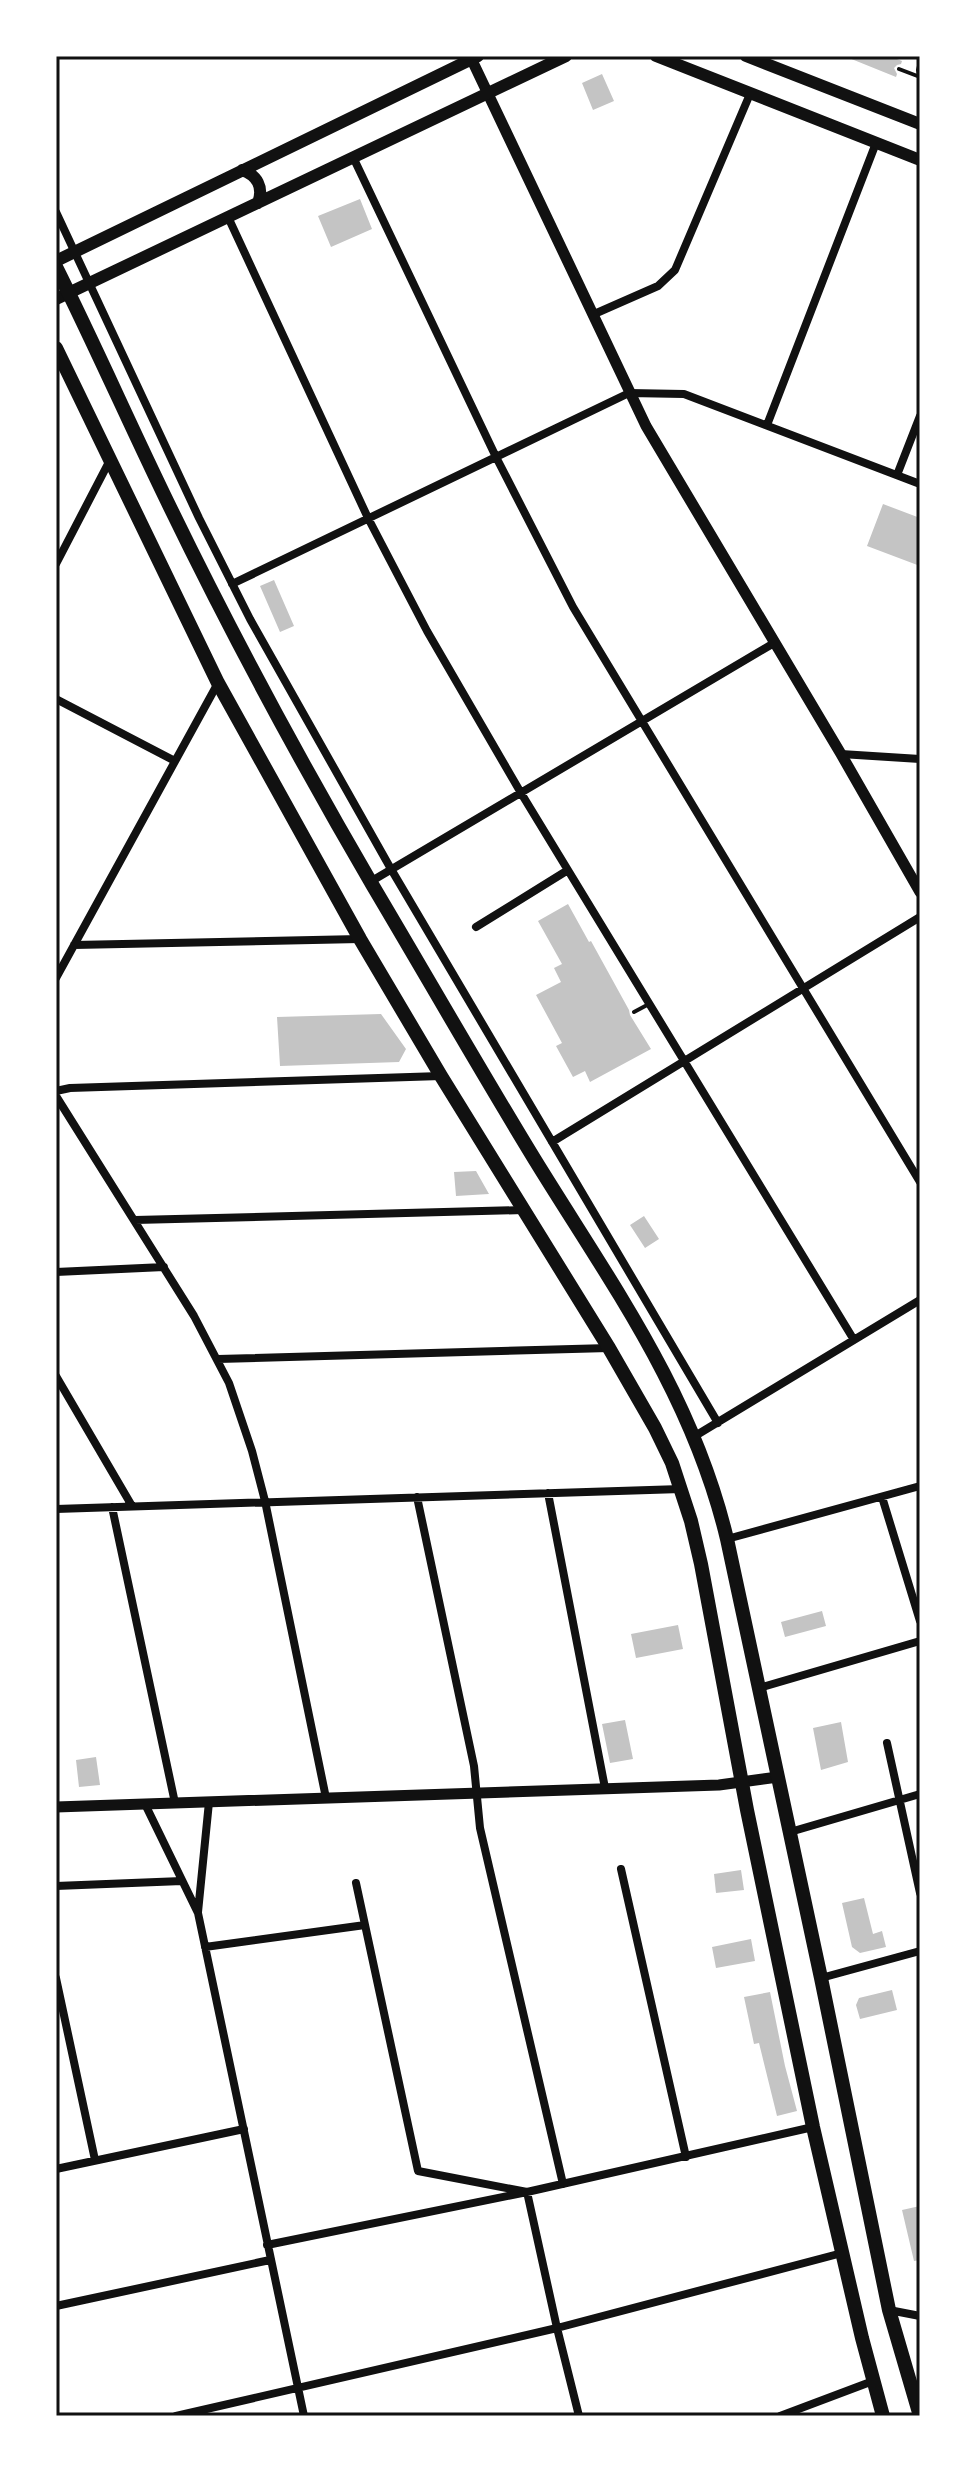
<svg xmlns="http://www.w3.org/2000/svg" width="976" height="2472" font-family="'PT Serif',serif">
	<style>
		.building { fill: #c4c4c4 }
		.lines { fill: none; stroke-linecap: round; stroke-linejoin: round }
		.service { stroke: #111; stroke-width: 4 }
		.minor { stroke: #111; stroke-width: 8 }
		.tertiary { stroke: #111; stroke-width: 11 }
		.secondary { stroke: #111; stroke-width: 12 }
		.primary { stroke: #111; stroke-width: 14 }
		.neatline { fill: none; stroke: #111; stroke-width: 3 }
	</style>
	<rect width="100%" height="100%" fill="#fff"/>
	<path class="building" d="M844 56H889L902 61 901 64 897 65 894 68 897 74 896 77Z
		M602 74 614 101 593 110 582 83Z
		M360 199 372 229 331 247 318 216Z
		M883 504 920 518V566L867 546Z
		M274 580 294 626 280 632 260 586Z
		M568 904 589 942 591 941 629 1010 630 1015 651 1049 590 1082 585 1071 573 1077 556 1046 562 1043 536 995 561 982 554 968 562 964 538 921Z
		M381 1014 406 1049 399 1062 280 1066 277 1017Z
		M476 1171 489 1194 456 1196 454 1172Z
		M644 1216 659 1239 645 1248 630 1225Z
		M822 1611 826 1626 785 1637 781 1622Z
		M678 1625 683 1649 636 1658 631 1634Z
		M625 1720 633 1759 610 1763 602 1724Z
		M841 1722 848 1762 821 1770 813 1728Z
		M96 1757 100 1785 79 1787 76 1760Z
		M741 1870 744 1890 716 1893 714 1874Z
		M864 1898 873 1934 882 1931 886 1947 860 1953 852 1947 842 1903Z
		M751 1939 755 1961 716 1968 712 1947Z
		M892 1990 897 2010 860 2019 856 2005 859 1998Z
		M770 1992 785 2066 797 2111 777 2116 759 2043 754 2044 744 1997Z
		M920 2206V2260L914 2261 902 2210Z"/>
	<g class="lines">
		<path class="service" d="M920 62 918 70 920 82
			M899 69 920 77
			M634 1012 649 1004"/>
		<path class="minor" d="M353 157 496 457 573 607 920 1182
			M56 212 199 518 250 619 391 869 718 1423
			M228 217 368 518 427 631 521 793 854 1340
			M592 315 658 286 675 270 750 94
			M767 425 876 143
			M897 475 920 416
			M56 564 110 460
			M232 584 629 393 684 394 920 484
			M56 699 175 761
			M841 754 920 759
			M370 882 774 643
			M476 927 568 870
			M74 945 360 939
			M56 978 218 683
			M56 1091 70 1088 441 1076
			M56 1096 194 1316 229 1383 252 1451 265 1501 326 1798
			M552 1142 920 917
			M135 1220 523 1210
			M56 1272 164 1267
			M218 1359 609 1348
			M56 1376 132 1506
			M695 1436 920 1300
			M548 1493 605 1788
			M417 1497 474 1766 480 1828 563 2184
			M882 1497 920 1621
			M112 1507 175 1803
			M56 1509 681 1489
			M727 1539 920 1486
			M759 1688 920 1641
			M887 1743 920 1893
			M145 1804 198 1913 304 2416
			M790 1832 920 1794
			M621 1869 686 2157
			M356 1883 418 2171 527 2192 557 2328 579 2416
			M56 1886 182 1881
			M198 1912 209 1802
			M205 1947 365 1925
			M56 1978 95 2160
			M821 1978 920 1951
			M56 2169 244 2129
			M267 2245 527 2192 813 2127
			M56 2306 270 2260
			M889 2310 920 2316
			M176 2416 557 2328 842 2253
			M780 2416 873 2381"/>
		<path class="tertiary" d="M470 56 646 426 841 754 920 892
			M56 1807 719 1785 778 1777"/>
		<path class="secondary" d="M656 56 920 160
			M746 56 920 124
			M242 170C257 175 264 187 258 203
			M56 261 478 56
			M56 299 566 56"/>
		<path class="primary" d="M56 267C95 345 130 425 168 503 231 633 300 761 373 886 427 977 480 1070 535 1160 612 1285 692 1393 727 1539L821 1978 889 2310 920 2416
			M56 348 218 683 360 939 441 1076 609 1348 655 1428 672 1463 691 1521 701 1564 747 1810 813 2127 862 2338 883 2416"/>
	</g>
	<rect width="976" height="2472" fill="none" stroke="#ffffff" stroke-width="116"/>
	<rect x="58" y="58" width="860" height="2356" class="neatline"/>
</svg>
